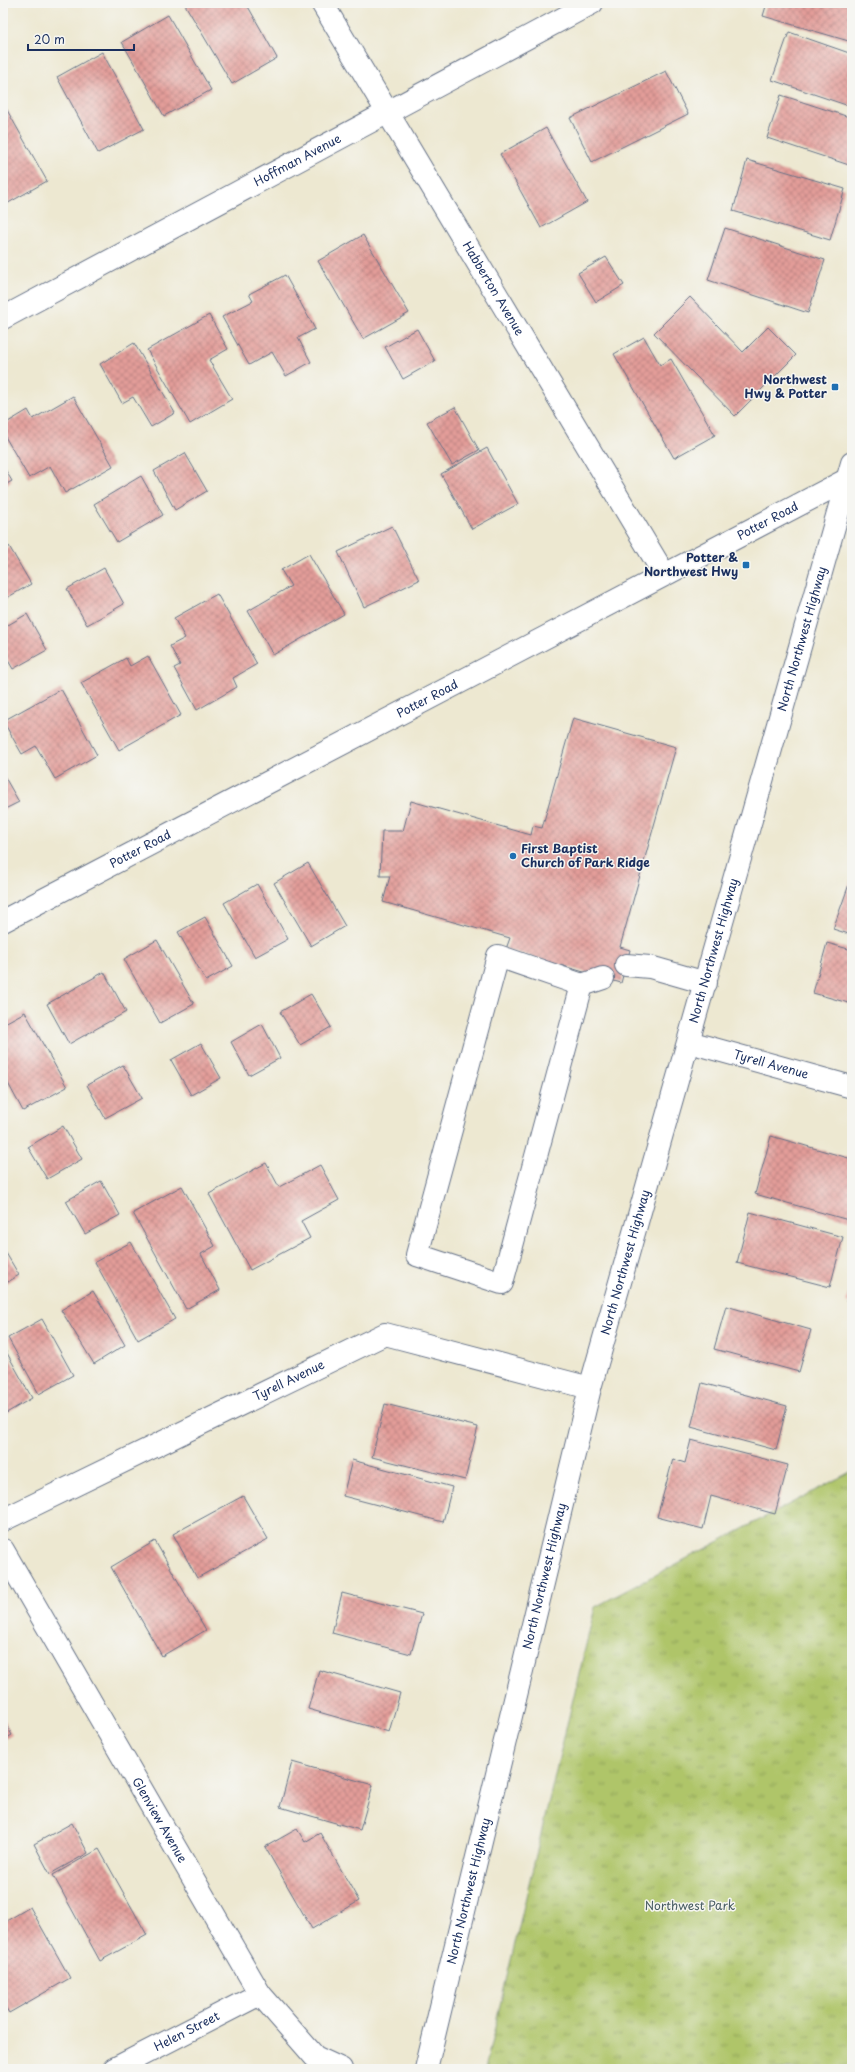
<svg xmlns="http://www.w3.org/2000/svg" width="855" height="2072" font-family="'Playpen Sans',sans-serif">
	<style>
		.park { fill: url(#park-tufts); stroke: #657a64 }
		.building { fill: url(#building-cross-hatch) }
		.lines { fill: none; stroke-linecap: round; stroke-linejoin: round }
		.minor-casing { stroke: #647086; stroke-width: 24 }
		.major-casing { stroke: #647086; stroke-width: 24 }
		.minor { stroke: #fff; stroke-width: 22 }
		.major { stroke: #fff; stroke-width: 22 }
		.poi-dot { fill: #1f6fb2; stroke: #f6f6f2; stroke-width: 1.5 }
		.labels { text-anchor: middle; stroke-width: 3; stroke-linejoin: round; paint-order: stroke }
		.street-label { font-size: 12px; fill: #1b2f5e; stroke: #f6f6f2 }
		.poi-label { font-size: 12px; font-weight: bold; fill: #1b2f5e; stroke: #f6f6f2; text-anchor: end }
		.park-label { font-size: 12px; fill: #475c61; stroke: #f6f6f2 }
	</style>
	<defs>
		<pattern id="park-tufts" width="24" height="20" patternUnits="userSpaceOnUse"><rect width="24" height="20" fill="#afc569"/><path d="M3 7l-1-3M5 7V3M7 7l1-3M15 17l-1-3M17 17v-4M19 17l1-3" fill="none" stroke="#8ea05a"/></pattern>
		<pattern id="building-cross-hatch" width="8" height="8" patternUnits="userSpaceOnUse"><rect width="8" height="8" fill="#e39d99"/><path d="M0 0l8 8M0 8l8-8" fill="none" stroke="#b78080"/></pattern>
	</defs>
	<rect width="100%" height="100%" fill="#f6f6f2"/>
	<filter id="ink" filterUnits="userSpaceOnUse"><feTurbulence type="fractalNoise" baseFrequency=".025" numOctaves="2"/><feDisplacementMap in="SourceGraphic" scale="8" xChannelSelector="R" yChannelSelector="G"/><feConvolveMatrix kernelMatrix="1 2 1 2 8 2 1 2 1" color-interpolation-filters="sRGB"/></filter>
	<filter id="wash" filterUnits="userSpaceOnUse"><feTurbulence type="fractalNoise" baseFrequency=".012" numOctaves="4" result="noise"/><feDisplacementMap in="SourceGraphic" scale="16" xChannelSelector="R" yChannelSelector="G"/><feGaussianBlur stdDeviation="0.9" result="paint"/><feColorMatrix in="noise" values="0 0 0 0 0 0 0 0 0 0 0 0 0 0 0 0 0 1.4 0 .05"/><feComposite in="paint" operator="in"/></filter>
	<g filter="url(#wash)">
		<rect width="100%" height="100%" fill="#ede8d1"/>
		<path class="park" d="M852 1471V2069H485L595 1607Z"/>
		<g id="blocks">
			<path class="building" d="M184 3H246L277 58 232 84Z
				M767 3H852V42L763 16Z
				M168 15 211 90 164 116 122 42Z
				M789 32 852 54V107L772 80Z
				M102 52 144 129 98 153 57 77Z
				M666 71 688 114 592 162 570 118Z
				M781 95 852 118V166L767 138Z
				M3 103 47 181 3 206Z
				M546 128 587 202 541 228 500 154Z
				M747 160 845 189 830 240 733 211Z
				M725 228 825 260 808 313 708 280Z
				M363 235 409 313 363 339 318 261Z
				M606 257 624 285 596 302 578 273Z
				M285 275 315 329 298 338 311 362 286 376 272 352 249 365 222 317 253 301 249 294Z
				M690 297 743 352 768 327 796 355 735 416 654 333Z
				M209 315 228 349 209 360 232 399 190 424 147 350Z
				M417 329 435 361 403 379 385 347Z
				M644 337 660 365 671 359 715 435 674 458 614 354Z
				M134 343 175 413 151 427 133 397 122 403 100 364Z
				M73 396 113 466 65 493 50 466 29 478 3 433V425L28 410 33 419Z
				M455 407 479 450 452 465 427 422Z
				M487 448 518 504 472 529 441 474Z
				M185 453 207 491 175 510 154 471Z
				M3 466 12 481 3 486Z
				M141 476 163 515 117 542 94 504Z
				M392 526 419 580 364 607 338 552Z
				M9 546 31 584 3 600V550Z
				M309 554 344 614 273 655 248 611 291 586 281 570Z
				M104 568 124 604 87 625 67 589Z
				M217 594 257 664 233 678 237 687 197 710 174 668 180 665 170 646 185 638 174 618Z
				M27 614 47 650 13 669 3 652V628Z
				M148 656 181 715 119 750 81 683 126 658 130 666Z
				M61 689 97 755 55 779 36 746 22 754 3 721Z
				M573 718 676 747 620 947 630 950 621 983 506 949 510 938 383 902 390 876H380L382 831H403L411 801 531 835 533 826 542 828Z
				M3 774 19 802 3 810Z
				M308 863 345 926 311 946 274 883Z
				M852 876V935L833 929Z
				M257 884 288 939 255 957 224 903Z
				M205 917 233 966 206 981 178 932Z
				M157 940 194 1004 160 1023 124 959Z
				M827 943 852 950V1004L813 993Z
				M104 972 126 1012 69 1044 47 1004Z
				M311 994 331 1027 300 1045 280 1012Z
				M25 1012 67 1087 23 1111 3 1074V1024Z
				M262 1024 280 1058 249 1075 231 1042Z
				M201 1043 221 1078 191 1095 171 1060Z
				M123 1065 142 1098 105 1118 87 1085Z
				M63 1126 82 1159 47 1179 28 1147Z
				M771 1136 852 1159 850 1169 852 1170V1221L755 1194Z
				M266 1163 279 1187 320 1165 339 1200 301 1221 310 1238 250 1270 209 1194Z
				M101 1181 120 1215 85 1234 66 1201Z
				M182 1186 215 1246 201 1254 220 1290 186 1309 133 1213Z
				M750 1212 843 1237 830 1287 737 1263Z
				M131 1242 175 1319 138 1340 95 1262Z
				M3 1248 19 1275 3 1285Z
				M852 1281V1303L846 1302Z
				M93 1291 125 1345 94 1364 61 1310Z
				M726 1306 811 1330 799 1372 714 1349Z
				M42 1319 73 1375 39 1394 8 1338Z
				M3 1346 32 1398 3 1415Z
				M702 1383 787 1406 776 1450 691 1427Z
				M385 1404 478 1427 465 1480 372 1457Z
				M691 1440 788 1465 775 1514 711 1496 703 1529 657 1517 673 1459 685 1463Z
				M352 1460 452 1487 443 1522 343 1496Z
				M243 1496 268 1539 197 1578 173 1534Z
				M155 1541 206 1630 162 1656 111 1567Z
				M342 1593 422 1614 411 1654 332 1633Z
				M319 1670 400 1693 389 1732 308 1709Z
				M3 1719 12 1735 3 1740Z
				M292 1762 373 1785 360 1830 280 1807Z
				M72 1823 88 1853 50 1874 34 1844Z
				M297 1829 305 1842 320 1833 359 1901 312 1929 265 1847Z
				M99 1849 147 1935 100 1961 53 1875Z
				M30 1907 70 1978 9 2013 3 2003V1923Z"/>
		</g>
	</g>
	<g filter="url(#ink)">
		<use href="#blocks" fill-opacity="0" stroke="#647086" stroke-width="1"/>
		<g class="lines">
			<g class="minor-casing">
				<g id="minor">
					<path id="s1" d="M322 3 664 574"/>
					<path id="s2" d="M3 318 592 3"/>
					<path id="s3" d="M3 921 852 477"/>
					<path d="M498 956 582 985 502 1283 417 1255Z"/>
					<path d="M626 965 650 967 706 983"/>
					<path d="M582 985 603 978"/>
					<path id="s4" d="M689 1042 852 1087"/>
					<path id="s5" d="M3 1520 385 1334 590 1388"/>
					<path id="s6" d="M3 1550 260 1994 315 2057 341 2069"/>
					<path id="s7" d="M114 2069 260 1994"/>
				</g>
			</g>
			<g class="major-casing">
				<g id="major">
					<path id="s8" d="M426 2069 590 1388 852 463"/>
				</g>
			</g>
			<use href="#minor" class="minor"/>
			<use href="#major" class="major"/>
		</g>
	</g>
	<g class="poi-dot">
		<rect x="831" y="383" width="8" height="8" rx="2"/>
		<rect x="742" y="561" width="8" height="8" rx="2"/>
		<circle cx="513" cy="856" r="4"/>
	</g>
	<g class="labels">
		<g class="street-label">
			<text dy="4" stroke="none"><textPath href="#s2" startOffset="334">Hoffman Avenue</textPath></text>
			<text dy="4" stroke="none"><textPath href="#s1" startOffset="333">Habberton Avenue</textPath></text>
			<text dy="4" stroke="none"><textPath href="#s3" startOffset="863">Potter Road</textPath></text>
			<text dy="4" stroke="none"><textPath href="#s8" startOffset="1479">North Northwest Highway</textPath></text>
			<text dy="4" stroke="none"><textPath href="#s3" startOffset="479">Potter Road</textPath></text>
			<text dy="4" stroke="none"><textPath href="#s3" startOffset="155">Potter Road</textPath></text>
			<text dy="4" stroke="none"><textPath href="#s8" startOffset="1155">North Northwest Highway</textPath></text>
			<text dy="4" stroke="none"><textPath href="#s4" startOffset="85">Tyrell Avenue</textPath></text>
			<text dy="4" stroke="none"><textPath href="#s8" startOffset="831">North Northwest Highway</textPath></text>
			<text dy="4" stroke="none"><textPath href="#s5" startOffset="318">Tyrell Avenue</textPath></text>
			<text dy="4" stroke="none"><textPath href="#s8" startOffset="507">North Northwest Highway</textPath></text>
			<text dy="4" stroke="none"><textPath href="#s6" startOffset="312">Glenview Avenue</textPath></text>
			<text dy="4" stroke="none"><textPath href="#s8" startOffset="183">North Northwest Highway</textPath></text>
			<text dy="4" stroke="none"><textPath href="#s7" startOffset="82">Helen Street</textPath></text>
		</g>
		<g class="poi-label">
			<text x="827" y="384">Northwest<tspan x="827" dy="14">Hwy &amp; Potter</tspan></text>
			<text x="738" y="562">Potter &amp;<tspan x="738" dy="14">Northwest Hwy</tspan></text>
			<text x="521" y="853" text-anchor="start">First Baptist<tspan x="521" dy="14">Church of Park Ridge</tspan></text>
		</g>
		<g class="park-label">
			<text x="690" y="1910">Northwest Park</text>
		</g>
	</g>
	<rect width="855" height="2072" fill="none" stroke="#f6f6f2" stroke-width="16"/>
	<path d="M28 44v6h106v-6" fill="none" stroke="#1b2f5e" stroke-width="2"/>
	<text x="34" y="44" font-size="12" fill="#1b2f5e" stroke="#f6f6f2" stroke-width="3" paint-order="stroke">20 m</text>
</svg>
